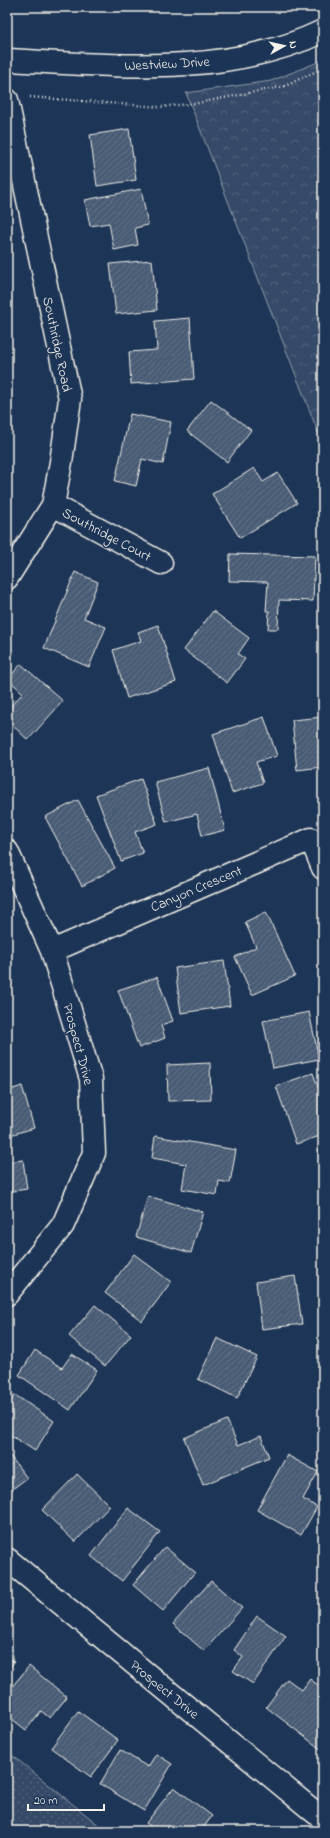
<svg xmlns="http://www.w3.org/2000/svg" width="330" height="1838" font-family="'Indie Flower',sans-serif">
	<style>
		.forest { fill: url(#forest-crowns); stroke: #949ea8 }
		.park { fill: url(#park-dots); stroke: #949ea8 }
		.building { fill: url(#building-hatch); stroke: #f4f1e8 }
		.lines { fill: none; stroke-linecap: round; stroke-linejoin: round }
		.street-casing { stroke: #f4f1e8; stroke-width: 25 }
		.secondary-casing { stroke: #f4f1e8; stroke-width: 25 }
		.path { stroke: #f4f1e8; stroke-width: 2.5; stroke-dasharray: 1 3; stroke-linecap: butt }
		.street { stroke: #1d3557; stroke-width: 22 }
		.secondary { stroke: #1d3557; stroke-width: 22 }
		.labels { text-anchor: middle; stroke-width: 3; stroke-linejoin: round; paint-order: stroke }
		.street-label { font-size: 14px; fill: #f4f1e8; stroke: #1d3557 }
	</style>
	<defs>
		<pattern id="forest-crowns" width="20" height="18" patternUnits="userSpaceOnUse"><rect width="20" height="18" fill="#354a67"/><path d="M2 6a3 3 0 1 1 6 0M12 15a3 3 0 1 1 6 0" fill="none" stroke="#53657d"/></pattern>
		<pattern id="park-dots" width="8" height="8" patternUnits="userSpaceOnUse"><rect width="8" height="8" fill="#354a67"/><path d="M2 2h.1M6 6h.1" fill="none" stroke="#53657d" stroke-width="1.8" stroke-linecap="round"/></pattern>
		<pattern id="building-hatch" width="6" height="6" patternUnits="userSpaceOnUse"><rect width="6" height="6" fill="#485b74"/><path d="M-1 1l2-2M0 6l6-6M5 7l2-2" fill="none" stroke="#637388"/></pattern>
	</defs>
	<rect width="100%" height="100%" fill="#1d3557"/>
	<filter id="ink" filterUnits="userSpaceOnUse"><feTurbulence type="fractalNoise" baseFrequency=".025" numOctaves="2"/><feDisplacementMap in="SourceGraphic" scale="8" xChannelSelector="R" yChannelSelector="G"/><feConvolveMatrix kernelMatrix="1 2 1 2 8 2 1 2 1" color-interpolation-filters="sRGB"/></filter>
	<g filter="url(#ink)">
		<path class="forest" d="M323 60V445L186 93 271 81Z"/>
		<path class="park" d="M7 1751 106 1831H7Z"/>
		<path class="building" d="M129 129 136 180 97 186 90 135Z
			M141 189 148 225 135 228 138 245 114 250 109 223 90 226 85 200Z
			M152 260 157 310 116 314 110 264Z
			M190 318 194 379 131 384 129 352 157 350 155 321Z
			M211 400 251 430 227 462 187 431Z
			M130 414 171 422 163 464 142 459 136 486 115 481Z
			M254 468 263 482 278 473 297 503 240 538 212 494Z
			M230 554 315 556 313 601 279 600 278 629H268L269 611H266L268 582 229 581Z
			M75 572 98 582 84 618 106 627 89 667 44 648Z
			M213 611 249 638 238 654 245 659 227 683 184 650Z
			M158 625 176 682 127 698 113 650 141 641 138 632Z
			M21 664 63 701 28 740 7 720V710L23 693 8 679Z
			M264 717 277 756 256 762 263 783 232 793 213 734Z
			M323 717 322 767 297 770 292 720Z
			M209 768 225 830 202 836 197 814 166 822 155 782Z
			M141 779 157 824 135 832 143 853 121 861 96 795Z
			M78 800 115 868 82 886 45 817Z
			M266 912 295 976 252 995 235 957 256 947 245 922Z
			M224 961 230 1006 181 1013 175 968Z
			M157 977 173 1021 161 1025 165 1038 139 1048 118 990Z
			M309 1012 319 1059 273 1068 263 1021Z
			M7 1036 11 1056 7 1057Z
			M210 1063 211 1100 168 1101 167 1065Z
			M313 1073 323 1101V1135L296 1144 276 1086Z
			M22 1086 34 1128 7 1136V1091Z
			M155 1136 236 1150 230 1183 219 1181 217 1195 182 1189 186 1164 152 1158Z
			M318 1149H323V1193Z
			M23 1160 27 1189 7 1192V1162Z
			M148 1196 203 1212 191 1253 136 1237Z
			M134 1254 171 1282 142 1321 105 1293Z
			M295 1276 302 1324 262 1329 256 1282Z
			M95 1305 131 1335 105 1366 69 1336Z
			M217 1338 257 1357 237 1398 198 1379Z
			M35 1350 62 1368 72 1354 97 1370 70 1410 19 1375Z
			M15 1395 54 1421 35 1451 7 1433V1407Z
			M227 1420 238 1445 261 1436 269 1457 203 1485 184 1438Z
			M7 1452 27 1478 7 1493Z
			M287 1455 318 1472 303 1499 317 1507 301 1535 257 1510Z
			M77 1474 110 1506 75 1542 42 1510Z
			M128 1508 160 1532 122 1581 91 1556Z
			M165 1547 195 1572 163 1611 133 1585Z
			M211 1581 242 1608 204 1651 173 1624Z
			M257 1616 286 1636 253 1684 233 1671 243 1657 234 1650Z
			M7 1657 14 1662 7 1671Z
			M29 1666 67 1697 50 1718 41 1711 26 1730 7 1715V1693Z
			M287 1679 302 1690 310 1679 323 1689V1751L266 1707Z
			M78 1711 118 1740 91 1777 51 1748Z
			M120 1750 148 1767 156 1754 172 1764 144 1811 100 1784Z
			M174 1787 212 1816 201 1831H157L146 1823Z"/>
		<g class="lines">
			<g class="street-casing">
				<path id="street" d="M7 100 70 399 61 462 53 505 7 578
					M53 505 161 563
					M7 851 52 951 91 1079 94 1153 63 1225 7 1294
					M52 951 311 839 323 868
					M7 1559 323 1819"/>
			</g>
			<g class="secondary-casing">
				<path id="secondary" d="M7 60C111 65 226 78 323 31"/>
			</g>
			<path class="path" d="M30 97 159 107 198 103 285 86 323 68"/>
			<use href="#street" class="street"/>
			<use href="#secondary" class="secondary"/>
		</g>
	</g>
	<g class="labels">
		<g class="street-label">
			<text transform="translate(167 63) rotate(-3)" y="5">Westview Drive</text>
			<text transform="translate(58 344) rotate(78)" y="5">Southridge Road</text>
			<text transform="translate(107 534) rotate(28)" y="5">Southridge Court</text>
			<text transform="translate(196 888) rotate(-23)" y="5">Canyon Crescent</text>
			<text transform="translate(79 1044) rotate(75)" y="5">Prospect Drive</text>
			<text transform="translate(165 1689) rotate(39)" y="5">Prospect Drive</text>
		</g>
	</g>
	<rect width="330" height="1838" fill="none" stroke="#1d3557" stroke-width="24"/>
	<rect x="12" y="12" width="306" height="1814" fill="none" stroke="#f4f1e8" stroke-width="1.5" filter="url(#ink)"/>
	<g transform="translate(284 46) rotate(82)" stroke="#1d3557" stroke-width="3" paint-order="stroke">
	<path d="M0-3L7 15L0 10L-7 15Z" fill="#f4f1e8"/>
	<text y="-6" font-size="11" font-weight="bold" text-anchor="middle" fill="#f4f1e8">N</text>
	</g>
	<path d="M28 1804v6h76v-6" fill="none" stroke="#f4f1e8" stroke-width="2"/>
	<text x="34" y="1804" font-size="12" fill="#f4f1e8" stroke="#1d3557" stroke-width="3" paint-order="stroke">20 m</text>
</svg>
